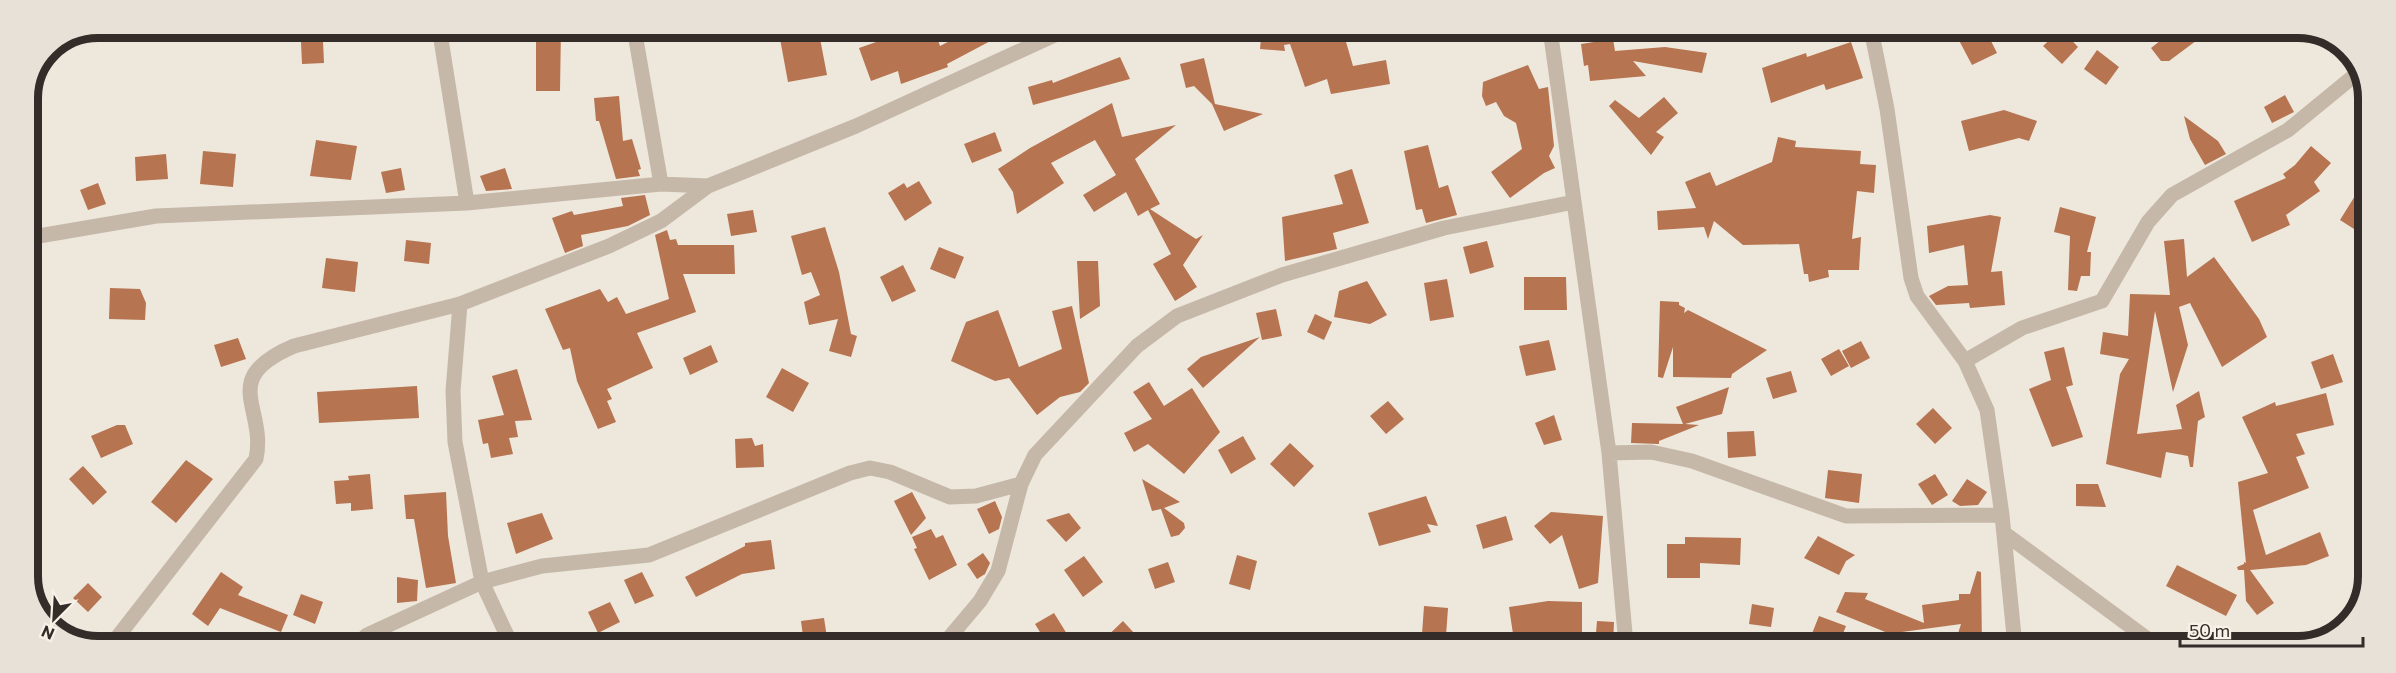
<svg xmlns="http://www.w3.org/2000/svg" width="2396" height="673" font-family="Commissioner,sans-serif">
	<rect width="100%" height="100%" fill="#eee7dc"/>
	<path fill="#b67451" d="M 536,27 L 561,27 L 560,91 L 536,91 Z
		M 778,28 L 818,28 L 827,75 L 788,82 Z
		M 975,28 L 1015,28 L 947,64 L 948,67 L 901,84 L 898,71 L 871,81 L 859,48 L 902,33 L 904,39 L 934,29 L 940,46 Z
		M 1262,28 L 1342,28 L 1353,66 L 1386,60 L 1390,84 L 1331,94 L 1327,79 L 1305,87 L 1290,44 L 1284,45 L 1285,51 L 1260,49 Z
		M 1953,29 L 1985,29 L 1997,53 L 1972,65 Z
		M 2061,29 L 2078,47 L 2062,64 L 2043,46 Z
		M 2175,29 L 2212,29 L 2169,61 L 2161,61 L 2151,48 Z
		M 1613,39 L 1615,51 L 1665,47 L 1707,53 L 1702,73 L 1633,61 L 1646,76 L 1590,81 L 1588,65 L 1584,66 L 1581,44 Z
		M 323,41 L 324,63 L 302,64 L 301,42 Z
		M 1851,42 L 1863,78 L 1826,90 L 1824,84 L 1771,103 L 1762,68 L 1806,53 L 1807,57 Z
		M 2097,50 L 2119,67 L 2106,85 L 2084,69 Z
		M 1120,57 L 1130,79 L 1033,105 L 1028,87 L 1052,80 L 1053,83 Z
		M 1204,58 L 1215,104 L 1263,114 L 1224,131 L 1212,104 L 1194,86 L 1186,88 L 1180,64 Z
		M 1528,65 L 1539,89 L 1548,87 L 1554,146 L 1549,156 L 1555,168 L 1544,173 L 1510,198 L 1491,172 L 1522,149 L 1516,123 L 1504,116 L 1496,102 L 1486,106 L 1482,96 L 1483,82 Z
		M 2285,95 L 2294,112 L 2272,123 L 2264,107 Z
		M 619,96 L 623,141 L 632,139 L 641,169 L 638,170 L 640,176 L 616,179 L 599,121 L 596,121 L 594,98 Z
		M 1664,97 L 1678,113 L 1656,132 L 1664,137 L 1651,155 L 1609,106 L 1615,100 L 1639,118 Z
		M 1112,103 L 1122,137 L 1176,125 L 1135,159 L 1160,204 L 1150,209 L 1196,239 L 1203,235 L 1183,265 L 1197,287 L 1175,301 L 1153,264 L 1171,254 L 1148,210 L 1138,216 L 1126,192 L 1094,212 L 1083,195 L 1116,175 L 1095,140 L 1051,163 L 1064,183 L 1017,214 L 1013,192 L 998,169 L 1030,148 Z
		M 2004,110 L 2037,121 L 2029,141 L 2019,138 L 1969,151 L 1961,121 Z
		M 2184,116 L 2218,141 L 2226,154 L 2205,165 L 2190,139 Z
		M 995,132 L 1002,151 L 972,163 L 964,144 Z
		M 1778,137 L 1796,141 L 1795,147 L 1861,151 L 1860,164 L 1876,165 L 1874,193 L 1857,191 L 1852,239 L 1861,237 L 1859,270 L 1828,270 L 1829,277 L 1809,282 L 1808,274 L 1804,274 L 1799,244 L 1743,245 L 1714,221 L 1708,239 L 1704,227 L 1658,230 L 1657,211 L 1696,208 L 1685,182 L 1710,172 L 1716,186 L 1772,162 Z
		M 316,140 L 357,146 L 351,180 L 310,176 Z
		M 1428,145 L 1439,188 L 1448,185 L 1457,215 L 1426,223 L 1422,209 L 1416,210 L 1404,151 Z
		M 2311,146 L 2331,163 L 2314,182 L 2320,191 L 2286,215 L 2290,225 L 2252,242 L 2234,201 L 2286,178 L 2283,174 L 2295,165 Z
		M 203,151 L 236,154 L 233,187 L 200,184 Z
		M 166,154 L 168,179 L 136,181 L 135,157 Z
		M 401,168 L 405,190 L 386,193 L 381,172 Z
		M 505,168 L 512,189 L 486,191 L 480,176 Z
		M 1352,169 L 1369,223 L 1333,233 L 1337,249 L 1285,261 L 1282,217 L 1343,204 L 1334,175 Z
		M 2368,175 L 2368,238 L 2340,220 Z
		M 919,181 L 932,203 L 905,221 L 888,193 L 904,183 L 907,188 Z
		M 98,183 L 106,204 L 88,210 L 80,190 Z
		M 645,195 L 650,215 L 628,226 L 581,235 L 583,246 L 565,253 L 552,218 L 572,211 L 574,215 L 623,206 L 621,198 Z
		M 2060,207 L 2096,217 L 2087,252 L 2091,252 L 2090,276 L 2081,276 L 2077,291 L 2068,290 L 2070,236 L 2054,232 Z
		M 753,210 L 757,232 L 731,236 L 727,214 Z
		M 1990,215 L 2001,217 L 1991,272 L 2002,271 L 2005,305 L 1970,308 L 1969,303 L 1936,305 L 1929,296 L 1948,286 L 1968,285 L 1964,245 L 1929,253 L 1927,226 Z
		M 825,227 L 839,272 L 851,334 L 857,336 L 851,357 L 829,351 L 838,319 L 809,325 L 804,302 L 820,295 L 811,272 L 802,275 L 791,236 Z
		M 667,230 L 670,240 L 676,239 L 678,245 L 734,245 L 735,274 L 683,274 L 696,312 L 637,333 L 653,368 L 607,389 L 612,399 L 607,401 L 616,422 L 598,429 L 577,381 L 570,348 L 563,350 L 545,309 L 600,289 L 608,302 L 617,297 L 626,314 L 669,299 L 655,235 Z
		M 2184,239 L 2187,277 L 2214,257 L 2259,319 L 2267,337 L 2222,367 L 2190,303 L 2179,307 L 2188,345 L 2173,392 L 2155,311 L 2137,434 L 2182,429 L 2176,405 L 2199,391 L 2205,417 L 2198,421 L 2193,467 L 2190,467 L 2188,456 L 2166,452 L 2161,478 L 2106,464 L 2120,374 L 2129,359 L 2100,354 L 2103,332 L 2128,336 L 2130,294 L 2170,295 L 2164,241 Z
		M 406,240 L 431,243 L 429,264 L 404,261 Z
		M 1487,241 L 1494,267 L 1470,274 L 1463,247 Z
		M 939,247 L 964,257 L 955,279 L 930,269 Z
		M 326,258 L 358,262 L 355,292 L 322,288 Z
		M 1077,261 L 1098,261 L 1100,306 L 1080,319 Z
		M 903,265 L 916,291 L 892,302 L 880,277 Z
		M 1524,277 L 1566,277 L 1567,310 L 1524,310 Z
		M 1447,279 L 1454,317 L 1430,321 L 1424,283 Z
		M 1367,281 L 1387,315 L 1370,324 L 1334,317 L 1339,291 Z
		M 110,288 L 140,289 L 146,303 L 145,320 L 109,319 Z
		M 1660,301 L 1679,302 L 1679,305 L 1685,308 L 1684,313 L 1688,310 L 1767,350 L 1732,374 L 1731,378 L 1673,377 L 1673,347 L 1663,378 L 1658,377 Z
		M 1072,306 L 1089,383 L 1080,392 L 1060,397 L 1037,415 L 1009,378 L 995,381 L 951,361 L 966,322 L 998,310 L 1019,367 L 1062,349 L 1052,311 Z
		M 1276,309 L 1282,336 L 1262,340 L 1256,313 Z
		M 1315,314 L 1332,322 L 1324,340 L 1307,332 Z
		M 1260,337 L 1203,388 L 1187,369 L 1201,357 Z
		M 238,338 L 246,359 L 221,367 L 214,345 Z
		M 1549,340 L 1556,370 L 1526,376 L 1519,346 Z
		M 1861,341 L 1870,358 L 1851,368 L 1842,351 Z
		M 711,345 L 718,362 L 690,375 L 683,358 Z
		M 2064,347 L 2073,385 L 2066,387 L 2083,437 L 2052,447 L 2029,389 L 2051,380 L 2044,352 Z
		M 1839,349 L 1849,366 L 1831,376 L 1821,359 Z
		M 2333,354 L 2343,382 L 2321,389 L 2311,362 Z
		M 782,368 L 809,383 L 793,412 L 766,397 Z
		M 517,369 L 532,420 L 515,421 L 518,437 L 509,438 L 513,454 L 491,458 L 488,443 L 483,444 L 478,420 L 504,415 L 492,376 Z
		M 1791,371 L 1797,392 L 1773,399 L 1766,378 Z
		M 1149,382 L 1164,406 L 1192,388 L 1220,432 L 1184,474 L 1148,444 L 1134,452 L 1124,433 L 1152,419 L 1133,392 Z
		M 417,386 L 419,418 L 319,423 L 317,392 Z
		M 1729,387 L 1722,414 L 1685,424 L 1699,425 L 1659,441 L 1659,444 L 1631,443 L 1632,423 L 1683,424 L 1676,407 Z
		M 2326,393 L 2334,425 L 2296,434 L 2305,454 L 2296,457 L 2309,488 L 2253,510 L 2266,555 L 2320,532 L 2329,556 L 2306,565 L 2250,570 L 2274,603 L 2257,615 L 2246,601 L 2244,570 L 2238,570 L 2237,567 L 2244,564 L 2244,562 L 2246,563 L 2238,482 L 2268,473 L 2242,417 L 2275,402 L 2276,406 Z
		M 1388,401 L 1404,419 L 1386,434 L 1370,416 Z
		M 1933,408 L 1952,428 L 1935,444 L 1916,424 Z
		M 1554,415 L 1562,440 L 1544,445 L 1535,423 Z
		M 117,425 L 125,425 L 133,444 L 101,458 L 91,436 Z
		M 1754,431 L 1756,456 L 1728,458 L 1727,432 Z
		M 1243,436 L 1256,459 L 1231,474 L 1218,450 Z
		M 752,438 L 755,446 L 763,444 L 764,467 L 736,468 L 735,439 Z
		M 1290,443 L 1314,466 L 1294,487 L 1270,464 Z
		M 186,460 L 213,479 L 176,523 L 151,502 Z
		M 83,466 L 107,492 L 93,505 L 69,479 Z
		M 1828,470 L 1862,474 L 1859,503 L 1825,498 Z
		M 370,474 L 373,509 L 351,511 L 351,503 L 336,504 L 334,481 L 349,480 L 348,476 Z
		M 1935,474 L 1948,495 L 1932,505 L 1918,484 Z
		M 1142,479 L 1180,502 L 1164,508 L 1184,523 L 1185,528 L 1179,535 L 1171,537 L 1161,509 L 1152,511 Z
		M 1967,479 L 1987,492 L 1978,505 L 1960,506 L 1952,501 Z
		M 2076,484 L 2098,484 L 2106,507 L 2076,506 Z
		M 446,492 L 448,536 L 456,583 L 426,588 L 414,519 L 406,519 L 404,495 Z
		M 912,492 L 926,518 L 911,535 L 894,501 Z
		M 1426,496 L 1438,526 L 1427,524 L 1431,532 L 1379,546 L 1368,513 Z
		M 995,501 L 1002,517 L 999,529 L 989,534 L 977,509 Z
		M 1551,512 L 1603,516 L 1598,583 L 1579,589 L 1562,535 L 1550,544 L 1534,526 Z
		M 542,513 L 553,539 L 516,554 L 507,523 Z
		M 1069,513 L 1081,528 L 1066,542 L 1046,520 Z
		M 1506,516 L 1513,540 L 1483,549 L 1476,525 Z
		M 931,529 L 936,538 L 943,535 L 957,565 L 929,580 L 914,549 L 917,548 L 912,537 Z
		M 1818,536 L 1855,555 L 1846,561 L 1839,575 L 1804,558 Z
		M 1685,537 L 1741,538 L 1740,565 L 1700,563 L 1700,578 L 1667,578 L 1667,544 L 1685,544 Z
		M 771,540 L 775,569 L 742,574 L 696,597 L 685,577 L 745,546 L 745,543 Z
		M 983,553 L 990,563 L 985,574 L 977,579 L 967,564 Z
		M 1237,555 L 1257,561 L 1250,590 L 1229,584 Z
		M 1084,556 L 1103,582 L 1083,597 L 1064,570 Z
		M 1168,562 L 1175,582 L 1155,589 L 1148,569 Z
		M 2177,565 L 2237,595 L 2226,616 L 2166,586 Z
		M 1977,571 L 1981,572 L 1982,646 L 1954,646 L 1961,624 L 1902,632 L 1900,638 L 1836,612 L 1845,592 L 1868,593 L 1865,599 L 1924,623 L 1922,605 L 1959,600 L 1959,594 L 1970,594 Z
		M 221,572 L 243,587 L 238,595 L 288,615 L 281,632 L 220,608 L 208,626 L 192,614 Z
		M 642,572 L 654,596 L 635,604 L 624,580 Z
		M 397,577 L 418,580 L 417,601 L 397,603 Z
		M 88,583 L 102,597 L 88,612 L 73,598 Z
		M 301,594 L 323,602 L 315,624 L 293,615 Z
		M 1548,601 L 1582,602 L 1582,635 L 1536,634 L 1533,645 L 1511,645 L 1513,634 L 1509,607 Z
		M 610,602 L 620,622 L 598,633 L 588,612 Z
		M 1752,604 L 1774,608 L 1771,627 L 1749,624 Z
		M 1424,606 L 1448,608 L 1446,636 L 1422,634 Z
		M 1054,613 L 1067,634 L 1048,645 L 1035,624 Z
		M 1819,616 L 1846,626 L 1838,646 L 1821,645 L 1809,641 Z
		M 824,618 L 828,644 L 804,644 L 801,621 Z
		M 1123,621 L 1145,645 L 1098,645 Z
		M 1597,621 L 1614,622 L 1613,645 L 1595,645 Z"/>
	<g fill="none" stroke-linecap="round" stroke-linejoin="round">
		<path stroke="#c5b8a9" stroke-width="15" d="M 439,27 L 467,203
			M 634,28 L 661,184
			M 1550,29 L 1609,453 L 1626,645
			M 1871,29 L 1887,109 L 1911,278 L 1917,296 L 1965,361 L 1987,410 L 2002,515 L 2015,646
			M 27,238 L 156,216 L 467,203 L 661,184 L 708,186
			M 460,304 L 453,391 L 455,442 L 482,582 L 511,644
			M 1965,361 L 2022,328 L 2102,301 L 2148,222 L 2172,195 L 2288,130 L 2360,71
			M 1609,453 L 1651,452 L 1692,461 L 1846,516 L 2002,515
			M 2004,533 L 2157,646
			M 112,644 L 256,459 C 267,407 217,379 294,346 L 460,304 L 609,246 L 661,221 L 708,186 L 856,126 L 1070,28
			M 357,644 L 367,635 L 482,582 L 542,566 L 649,555 L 850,473 L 870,468 L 890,472 L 950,497 L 976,496 L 1021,484
			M 943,645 L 980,601 L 998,571 L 1021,484 L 1035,455 L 1137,346 L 1177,316 L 1282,275 L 1444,228 L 1574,202"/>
	</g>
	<path d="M0 0H2396V673H0ZM98 38H2298A60 60 0 0 1 2358 98V576A60 60 0 0 1 2298 636H98A60 60 0 0 1 38 576V98A60 60 0 0 1 98 38Z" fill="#e7e1d8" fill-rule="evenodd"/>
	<path fill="none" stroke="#332c28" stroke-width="8" d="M98 38H2298A60 60 0 0 1 2358 98V576A60 60 0 0 1 2298 636H98A60 60 0 0 1 38 576V98A60 60 0 0 1 98 38Z"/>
	<g transform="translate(54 619) rotate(204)" stroke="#f7f1e7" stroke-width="4.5" paint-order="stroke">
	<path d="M0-4.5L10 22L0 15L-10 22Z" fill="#332c28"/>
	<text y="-9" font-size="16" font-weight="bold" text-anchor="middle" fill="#332c28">N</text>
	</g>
	<path d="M2180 637v9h183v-9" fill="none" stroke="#332c28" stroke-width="3"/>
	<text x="2189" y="637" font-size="18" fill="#332c28" stroke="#f7f1e7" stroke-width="4.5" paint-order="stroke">50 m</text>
</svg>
